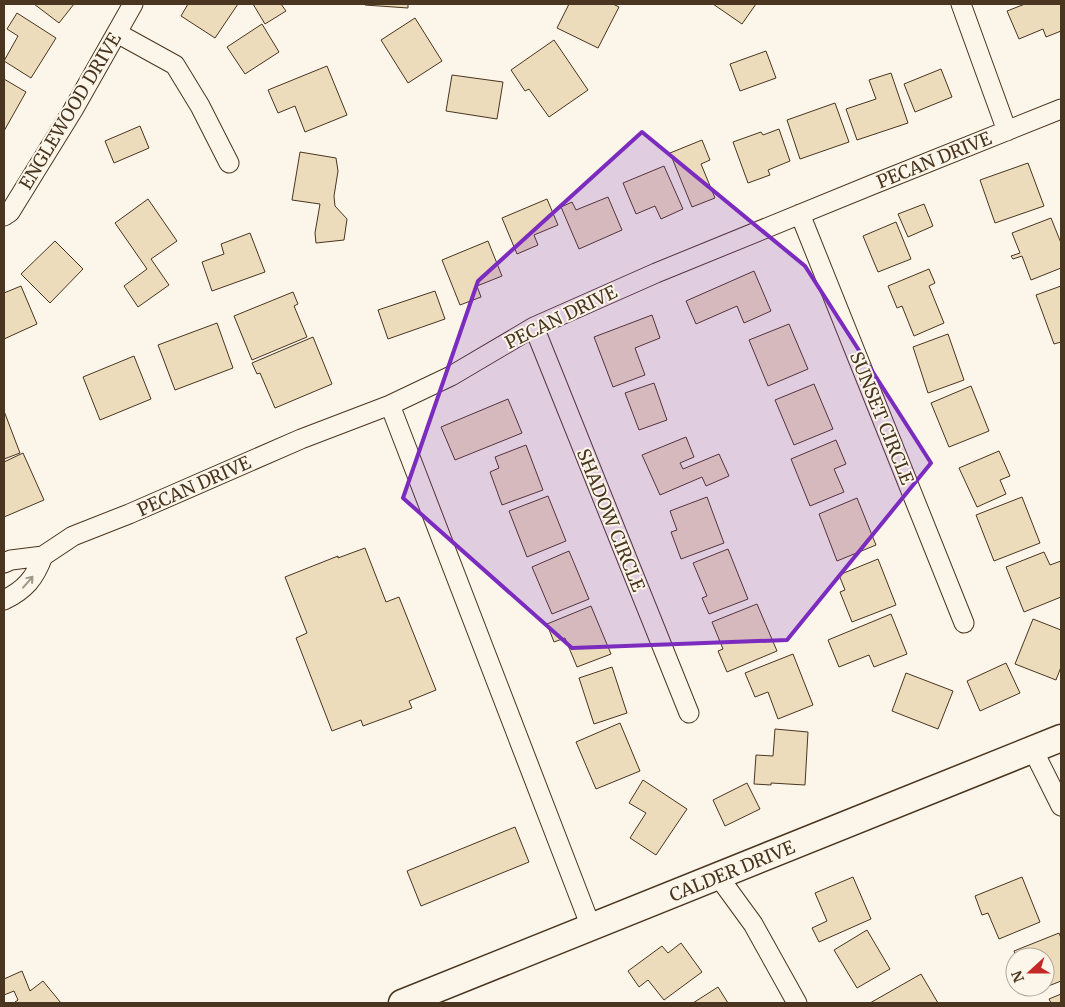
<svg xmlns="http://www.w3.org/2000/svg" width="1065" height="1007" font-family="Merriweather,serif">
	<rect width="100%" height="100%" fill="#fbf6e9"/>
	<path fill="#ecdcbc" stroke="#4a3520" d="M 34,4 L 74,4 L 59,23 Z
		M 188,4 L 238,4 L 215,38 L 181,16 Z
		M 253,4 L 281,4 L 286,11 L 265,24 Z
		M 366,4 L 408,4 L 408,8 L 365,5 Z
		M 569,4 L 613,4 L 619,7 L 598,48 L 557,28 Z
		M 713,4 L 756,4 L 742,24 Z
		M 1025,4 L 1061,4 L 1061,31 L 1046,37 L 1043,29 L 1019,39 L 1007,11 Z
		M 17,13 L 56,38 L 31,78 L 4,61 L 18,36 L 7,29 Z
		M 415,18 L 442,61 L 408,83 L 381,40 Z
		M 262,24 L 279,52 L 245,74 L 227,47 Z
		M 554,40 L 588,90 L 549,117 L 529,89 L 525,91 L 511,70 Z
		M 766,51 L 776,78 L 740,91 L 730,64 Z
		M 327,66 L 347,115 L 305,132 L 295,106 L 278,113 L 268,90 Z
		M 941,69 L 952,97 L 915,112 L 904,84 Z
		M 891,73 L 908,123 L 857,140 L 846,109 L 876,99 L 869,80 Z
		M 452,75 L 503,82 L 497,119 L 446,111 Z
		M 4,79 L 26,92 L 4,131 Z
		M 835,103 L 849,142 L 800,159 L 787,120 Z
		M 140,126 L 149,148 L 114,163 L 105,141 Z
		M 779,129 L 790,161 L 768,170 L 770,175 L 748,183 L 733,142 L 761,132 L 763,135 Z
		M 702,140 L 710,160 L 701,164 L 715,198 L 692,207 L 670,153 Z
		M 300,152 L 336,158 L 338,171 L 334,196 L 335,206 L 347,219 L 344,240 L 316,243 L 315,233 L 320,204 L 292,200 Z
		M 1028,163 L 1044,206 L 995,223 L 980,180 Z
		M 664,166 L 683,209 L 661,219 L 655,206 L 636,214 L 623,183 Z
		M 608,197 L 622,230 L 579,249 L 561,207 L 572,202 L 576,210 Z
		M 148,199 L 177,241 L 151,259 L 169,285 L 138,307 L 124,286 L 147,269 L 115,223 Z
		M 547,199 L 558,225 L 534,235 L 538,245 L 517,254 L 502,218 Z
		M 924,204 L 933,226 L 908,237 L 898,214 Z
		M 1051,218 L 1061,243 L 1061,268 L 1031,280 L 1022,256 L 1013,259 L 1011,256 L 1020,253 L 1012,233 Z
		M 896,222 L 911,259 L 878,272 L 863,236 Z
		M 250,233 L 265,272 L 212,291 L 202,262 L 224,254 L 221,244 Z
		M 55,241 L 83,269 L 50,303 L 21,274 Z
		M 488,241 L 502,276 L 477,286 L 481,297 L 460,305 L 442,260 Z
		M 929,269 L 935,283 L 929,286 L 944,323 L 914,336 L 902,306 L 897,308 L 888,286 Z
		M 754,271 L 771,311 L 744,323 L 737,306 L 696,324 L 686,301 Z
		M 21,286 L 37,324 L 4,339 L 4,293 Z
		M 1061,286 L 1061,342 L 1054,344 L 1036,295 Z
		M 435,291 L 445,319 L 388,339 L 378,310 Z
		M 293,292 L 298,304 L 294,306 L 307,337 L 252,360 L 234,316 Z
		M 652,315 L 660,338 L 635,348 L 645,375 L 613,387 L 594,337 Z
		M 217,323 L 233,368 L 175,390 L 158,345 Z
		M 789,324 L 808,369 L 768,386 L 749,340 Z
		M 948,334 L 964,380 L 928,393 L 913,347 Z
		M 313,337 L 332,384 L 275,408 L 260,373 L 257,374 L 252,363 Z
		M 134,356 L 151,399 L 100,420 L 83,377 Z
		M 654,383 L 667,420 L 639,430 L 625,393 Z
		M 814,384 L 833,429 L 794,445 L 775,400 Z
		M 971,386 L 989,431 L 949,447 L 931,403 Z
		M 508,399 L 522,433 L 455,460 L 441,427 Z
		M 4,411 L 20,453 L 4,459 Z
		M 686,437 L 694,457 L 680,463 L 683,469 L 719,454 L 729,476 L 706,486 L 702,477 L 660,495 L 642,455 Z
		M 836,440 L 846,464 L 834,469 L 844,492 L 810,506 L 791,459 Z
		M 526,445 L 543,490 L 502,505 L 490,472 L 499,468 L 495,457 Z
		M 999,451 L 1010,476 L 1000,480 L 1006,494 L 977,507 L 959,468 Z
		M 23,453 L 44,500 L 4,517 L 4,462 Z
		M 548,496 L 566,541 L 527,557 L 509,511 Z
		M 707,497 L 724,543 L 681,559 L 671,532 L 677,530 L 670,511 Z
		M 1022,497 L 1040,543 L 994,561 L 976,515 Z
		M 857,498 L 876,545 L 837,561 L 819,514 Z
		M 365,548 L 386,602 L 399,597 L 436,690 L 409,701 L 412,708 L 363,726 L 361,720 L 332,731 L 296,638 L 307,633 L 285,577 L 338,556 L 338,558 Z
		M 728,549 L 748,599 L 709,614 L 702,598 L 707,596 L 693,563 Z
		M 569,551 L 589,599 L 552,614 L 532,567 Z
		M 1044,552 L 1050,565 L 1061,561 L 1061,597 L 1024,612 L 1006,567 Z
		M 878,559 L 896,605 L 852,622 L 840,592 L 845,590 L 839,575 Z
		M 757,604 L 777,651 L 727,672 L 718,651 L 723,649 L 712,622 Z
		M 591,606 L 611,654 L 577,667 L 565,638 L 554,642 L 547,624 Z
		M 891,614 L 907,654 L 874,667 L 869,655 L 839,667 L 828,640 Z
		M 1033,619 L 1061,630 L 1061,667 L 1056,680 L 1015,664 Z
		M 793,654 L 813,705 L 778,719 L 768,692 L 755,697 L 745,673 Z
		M 1006,663 L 1020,693 L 980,711 L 967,681 Z
		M 612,667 L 627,713 L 594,724 L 579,678 Z
		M 906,673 L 953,691 L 938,729 L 892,711 Z
		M 620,723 L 640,771 L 596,789 L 576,742 Z
		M 775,729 L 808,732 L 805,785 L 771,783 L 771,785 L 754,784 L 756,755 L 773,756 Z
		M 643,780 L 687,809 L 656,855 L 630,838 L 646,813 L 629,803 Z
		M 747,783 L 760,809 L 725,826 L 713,800 Z
		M 515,827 L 529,862 L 421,906 L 407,871 Z
		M 853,877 L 871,919 L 819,942 L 812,928 L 827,921 L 815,893 Z
		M 1022,877 L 1040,922 L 999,939 L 988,913 L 982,915 L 975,896 Z
		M 867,930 L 890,969 L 857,988 L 834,950 Z
		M 1059,933 L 1061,938 L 1061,981 L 1031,993 L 1029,987 L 1045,987 L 1045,957 L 1016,957 L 1014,951 Z
		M 681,943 L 702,972 L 664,1000 L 648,980 L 639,987 L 628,971 L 662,946 L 668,953 Z
		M 22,971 L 30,991 L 43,981 L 61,1003 L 16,1003 L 15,1002 L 18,1000 L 14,991 L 4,995 L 4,979 Z
		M 921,974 L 938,1003 L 870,1003 Z
		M 718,987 L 728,1003 L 693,1003 Z
		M 1061,994 L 1061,1003 L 1051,1003 L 1049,999 Z"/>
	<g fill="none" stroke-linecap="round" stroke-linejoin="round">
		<g stroke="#4a3520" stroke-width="21">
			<path id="street" d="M 961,4 L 1007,131
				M 117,33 L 175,65 L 200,106 L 229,163
				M 800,214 L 964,623
				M 4,216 L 10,212 L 73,110 L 133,4
				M 534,327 L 689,713
				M 390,405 L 591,927
				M 4,563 L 11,560 L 43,556 L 73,536 L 129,514 L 301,439 L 390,405 L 451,376 L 534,327 L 656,273 L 874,184 L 1061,109
				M 4,600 C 25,590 35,578 43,556
				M 1033,750 L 1061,806
				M 718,876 L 753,924 L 797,1003"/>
		</g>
		<g stroke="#4a3520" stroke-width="29">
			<path id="secondary" d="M 402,1003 L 1061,738"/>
		</g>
		<use href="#street" stroke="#fbf6e9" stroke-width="19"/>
		<use href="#secondary" stroke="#fbf6e9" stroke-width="26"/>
	</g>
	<defs><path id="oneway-shaft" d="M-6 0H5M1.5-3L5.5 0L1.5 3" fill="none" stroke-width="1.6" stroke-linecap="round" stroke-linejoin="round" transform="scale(1.25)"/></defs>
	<use stroke="#a29684" href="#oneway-shaft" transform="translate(28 582) rotate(-49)"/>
	<path fill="#7b2cbf" fill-opacity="0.2" stroke="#7b2cbf" stroke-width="4" stroke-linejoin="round" d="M 642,132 L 805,266 L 931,463 L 787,640 L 572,648 L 403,498 L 478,281 Z"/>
	<g text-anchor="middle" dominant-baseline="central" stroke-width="4" stroke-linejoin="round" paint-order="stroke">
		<g font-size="18" fill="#4a3520" stroke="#fbf6e9">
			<text transform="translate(70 111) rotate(-59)">ENGLEWOOD DRIVE</text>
			<text transform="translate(934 160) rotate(-22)">PECAN DRIVE</text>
			<text transform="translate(561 317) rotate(-26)">PECAN DRIVE</text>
			<text transform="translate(882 418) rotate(68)">SUNSET CIRCLE</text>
			<text transform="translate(194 486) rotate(-24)">PECAN DRIVE</text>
			<text transform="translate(611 520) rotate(68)">SHADOW CIRCLE</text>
			<text transform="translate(732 871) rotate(-22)">CALDER DRIVE</text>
		</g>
	</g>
	<rect width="1065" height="1007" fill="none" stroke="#4a3520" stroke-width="10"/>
	<g transform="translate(1030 972) rotate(249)"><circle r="24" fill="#fbf6e9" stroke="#b4a999"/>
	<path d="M0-4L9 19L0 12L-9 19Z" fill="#c62828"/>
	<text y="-8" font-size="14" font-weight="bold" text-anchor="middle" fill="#4a3520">N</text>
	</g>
</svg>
